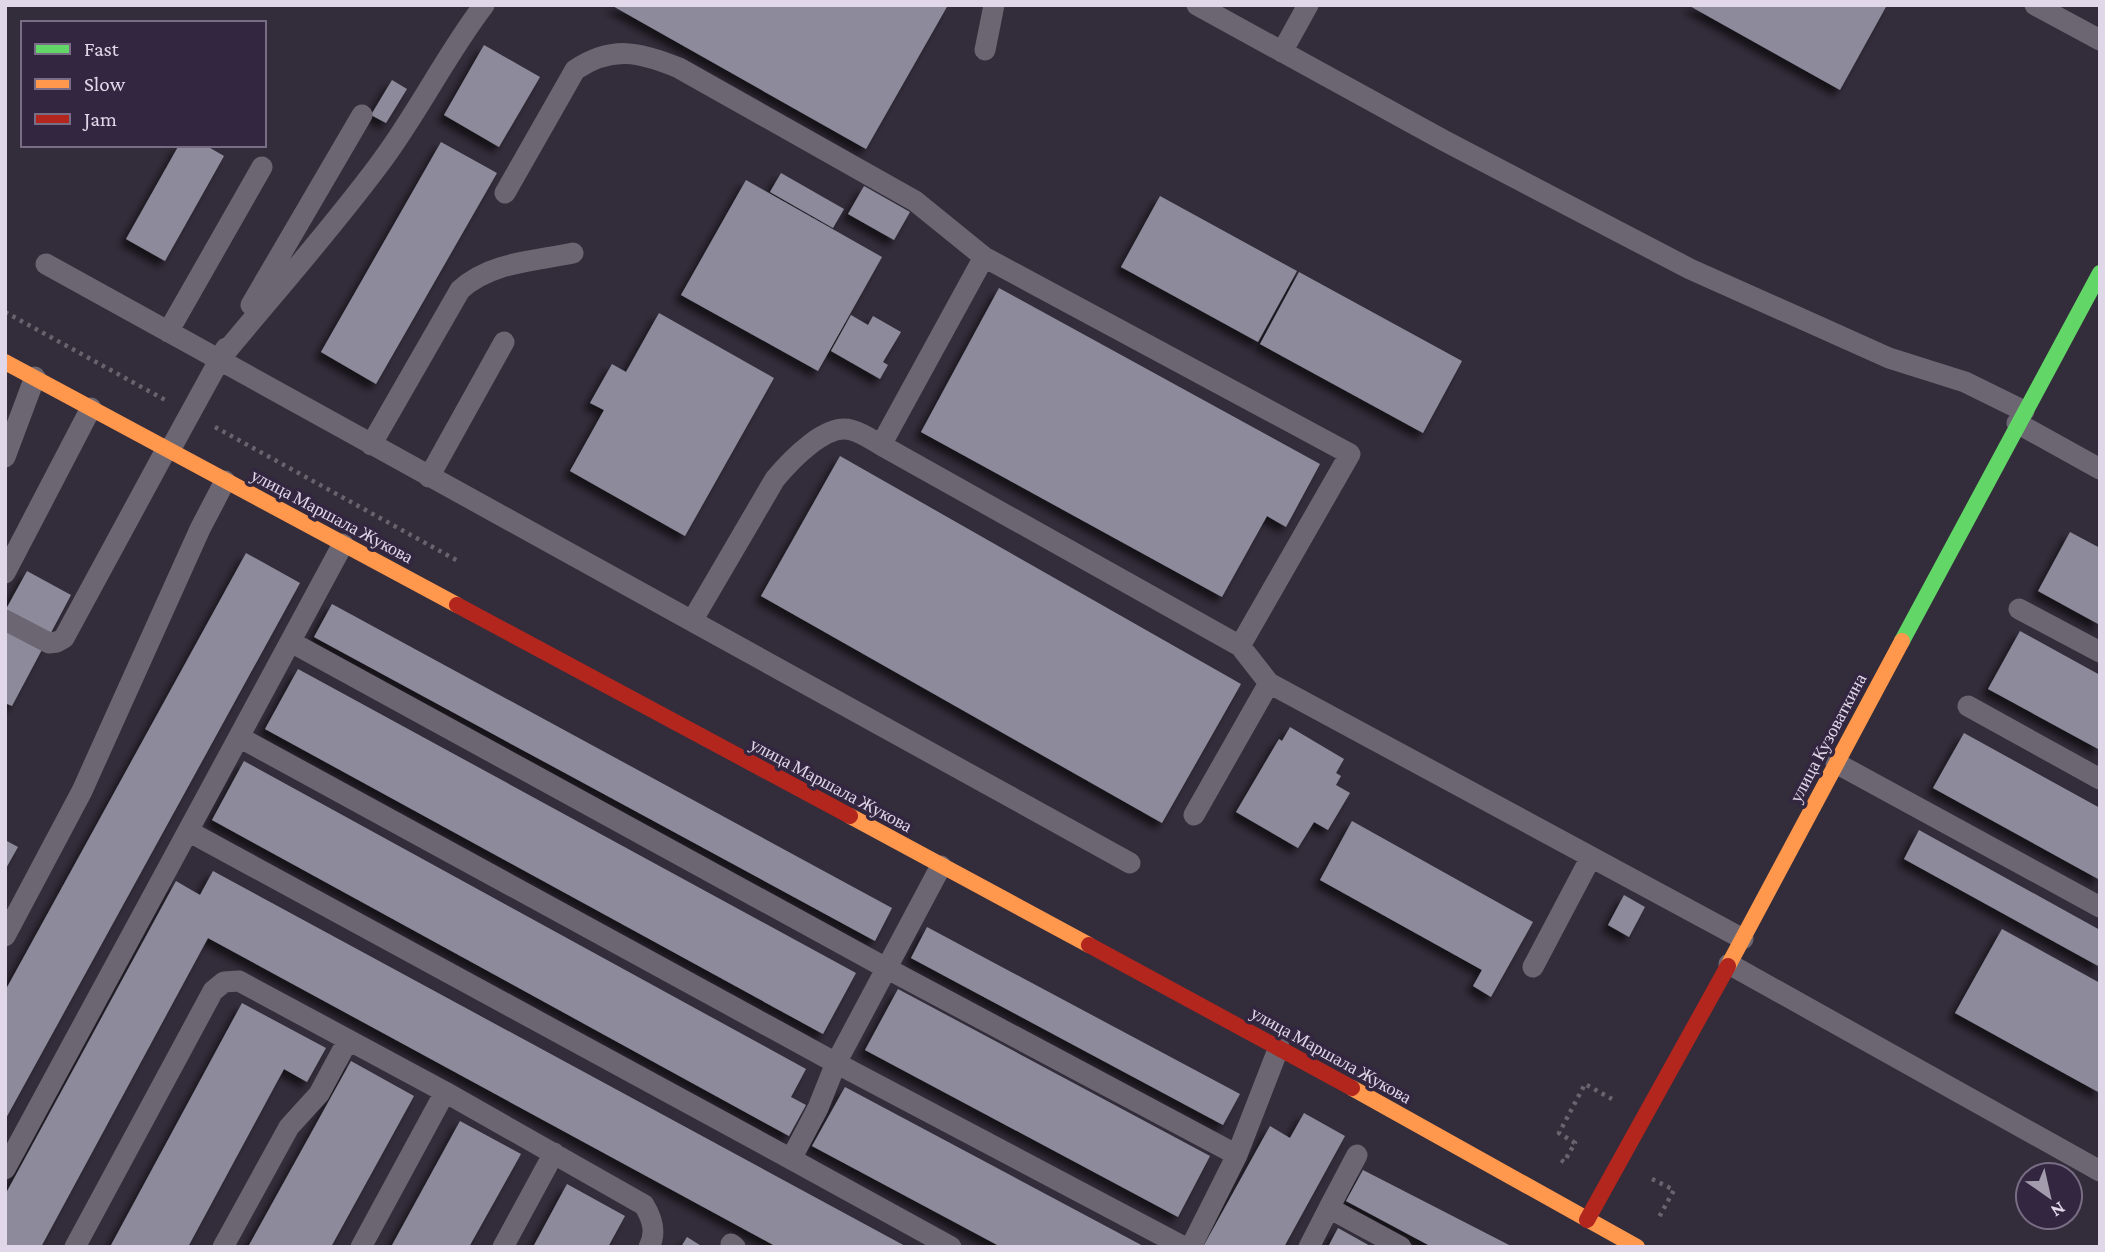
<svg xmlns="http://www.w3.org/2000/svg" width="2105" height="1252" font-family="'Crimson Pro',serif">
	<defs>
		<filter id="shadow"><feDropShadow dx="-6" dy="6" stdDeviation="3.5" flood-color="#0009"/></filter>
	</defs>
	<rect width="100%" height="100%" fill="#332c3a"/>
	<path fill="#8d8b9b" filter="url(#shadow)" d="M 611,5 L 948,5 L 866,149 Z
		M 1688,5 L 1887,5 L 1840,90 Z
		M 484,45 L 540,77 L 499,147 L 444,115 Z
		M 392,80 L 407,89 L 386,123 L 371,115 Z
		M 441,142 L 497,173 L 376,384 L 321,352 Z
		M 179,145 L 205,145 L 224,156 L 165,261 L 126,239 Z
		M 781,173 L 844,209 L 833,228 L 770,192 Z
		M 746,180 L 882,257 L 818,371 L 681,295 Z
		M 864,186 L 910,212 L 894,240 L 848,214 Z
		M 1160,196 L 1297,271 L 1258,342 L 1121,267 Z
		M 1299,272 L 1462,361 L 1423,433 L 1260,344 Z
		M 999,288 L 1320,464 L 1286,527 L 1267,516 L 1222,597 L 921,432 Z
		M 659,313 L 774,378 L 685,536 L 570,471 L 604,410 L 590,403 L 612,364 L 626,372 Z
		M 851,315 L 868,325 L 873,316 L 901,332 L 883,362 L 888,365 L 880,379 L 831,351 Z
		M 840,456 L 1241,684 L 1162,823 L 761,596 Z
		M 2070,532 L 2100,548 L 2100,625 L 2038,591 Z
		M 246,553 L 300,583 L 5,1120 L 5,991 Z
		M 27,571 L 71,595 L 12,706 L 5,703 L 5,611 Z
		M 332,604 L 892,908 L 875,941 L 314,637 Z
		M 2020,631 L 2100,675 L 2100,750 L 1988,689 Z
		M 298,669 L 856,973 L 823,1034 L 265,729 Z
		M 1290,727 L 1344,759 L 1336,773 L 1341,776 L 1336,785 L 1350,793 L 1328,830 L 1314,822 L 1298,848 L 1236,812 L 1279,739 L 1282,741 Z
		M 1964,733 L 2100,808 L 2100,880 L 1933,788 Z
		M 244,761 L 806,1069 L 791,1097 L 806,1105 L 789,1136 L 212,820 Z
		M 1352,821 L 1533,922 L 1491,997 L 1473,986 L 1482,970 L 1320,880 Z
		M 1919,830 L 2100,930 L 2100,967 L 1904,859 Z
		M 5,840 L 18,847 L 5,870 Z
		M 213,871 L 907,1247 L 777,1247 L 208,938 L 41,1247 L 5,1247 L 5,1195 L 176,881 L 200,895 Z
		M 1624,895 L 1645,907 L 1629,937 L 1608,925 Z
		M 927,927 L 1240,1094 L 1223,1125 L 911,958 Z
		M 2002,929 L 2100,983 L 2100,1093 L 1955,1013 Z
		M 898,989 L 1210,1156 L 1178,1217 L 865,1050 Z
		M 242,1003 L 326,1048 L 307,1082 L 284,1069 L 188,1247 L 110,1247 Z
		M 351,1061 L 414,1096 L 331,1247 L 248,1247 Z
		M 845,1087 L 1145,1247 L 1001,1247 L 812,1146 Z
		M 1304,1113 L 1345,1136 L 1284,1247 L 1203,1247 L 1270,1126 L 1290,1138 Z
		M 460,1121 L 521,1154 L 469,1247 L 391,1247 Z
		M 1363,1170 L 1513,1247 L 1432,1247 L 1346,1201 Z
		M 567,1184 L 625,1216 L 608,1247 L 533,1247 Z
		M 1338,1228 L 1372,1247 L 1328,1247 Z
		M 687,1237 L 703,1247 L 681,1247 Z"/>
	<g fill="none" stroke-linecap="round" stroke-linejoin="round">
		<path stroke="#69636e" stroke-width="4.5" stroke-dasharray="3.5 5" stroke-linecap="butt" d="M 5,312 L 167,401
			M 215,427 L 458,561
			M 1561,1160 L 1564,1162 L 1575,1143 L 1559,1133 L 1585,1084 L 1612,1099
			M 1652,1179 L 1674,1190 L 1658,1219"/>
		<path stroke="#6b6671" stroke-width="21" d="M 1197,5 L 1443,140 L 1690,269 L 1889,358 L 1965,382 L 2024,411
			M 2035,5 L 2100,40
			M 985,50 L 994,5
			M 1282,52 L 1308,5
			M 505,193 L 575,70 C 612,45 640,52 679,68 L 915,201 L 984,257 L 1350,454 L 1240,646
			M 984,257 L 881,445 L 1240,646 L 1269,683 L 1743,939
			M 46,264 L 692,621 L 775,479 C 791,460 826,423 851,430 C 861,432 872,440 881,445
			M 251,305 L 362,115
			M 168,332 L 262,167
			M 219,360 C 272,296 328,233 378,166 C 417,115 445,56 484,5
			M 2017,423 L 2100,469
			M 371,445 L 460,290 C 490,262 535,261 573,253
			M 170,450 L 226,348
			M 5,457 L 35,377
			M 429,477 L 504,342
			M 5,573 L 91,408
			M 2019,609 L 2100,652
			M 5,620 L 49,643 L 57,642 L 64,638 L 167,448
			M 692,621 L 1130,863
			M 291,642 L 886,968 L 1237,1155 L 1191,1247
			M 1968,706 L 2100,779
			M 239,737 L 836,1063 L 1184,1247
			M 1836,763 L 2100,907
			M 1194,815 L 1269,683
			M 188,831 L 343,544
			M 5,936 L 82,791 L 200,529 L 225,481
			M 1729,964 L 2100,1171
			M 1533,967 L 1591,857
			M 1237,1155 L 1279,1047
			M 791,1159 L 951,1247
			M 5,1169 L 188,831 L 791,1159 L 818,1108 L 836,1063 L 941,866
			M 1329,1208 L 1357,1155
			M 731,1244 L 735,1247
			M 75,1247 L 213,991 L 224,982 L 239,981 L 445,1092 L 644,1205 C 652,1218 657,1232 649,1247
			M 223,1247 L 289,1127 L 319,1094 L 348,1040
			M 361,1247 L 445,1092
			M 503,1247 L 554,1153
			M 1309,1247 L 1329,1208 L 1401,1247"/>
		<path stroke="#63d668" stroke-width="16" d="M 1902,641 L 2100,273"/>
		<path stroke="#ff974d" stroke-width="16" d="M 5,362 L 457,605
			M 850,816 L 1089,945
			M 1728,966 L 1902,641
			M 1352,1088 L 1637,1247"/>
		<path stroke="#b3261e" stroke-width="16" d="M 457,605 L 850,816
			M 1089,945 L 1352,1088
			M 1587,1220 L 1728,966"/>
	</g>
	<g text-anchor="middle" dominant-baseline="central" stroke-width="7" stroke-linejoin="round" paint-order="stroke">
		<g font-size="18" fill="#e0d8e9" stroke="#332640">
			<text transform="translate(332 516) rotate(28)">улица Маршала Жукова</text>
			<text transform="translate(1828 738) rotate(-62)">улица Кузоваткина</text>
			<text transform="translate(831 785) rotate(28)">улица Маршала Жукова</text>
			<text transform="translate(1331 1055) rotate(29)">улица Маршала Жукова</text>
		</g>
	</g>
	<rect width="2105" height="1252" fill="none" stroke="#e0d8e9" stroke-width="14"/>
	<rect x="21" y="21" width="245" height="126" fill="#332640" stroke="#786d84" stroke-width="2"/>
	<rect x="35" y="44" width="35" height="10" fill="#63d668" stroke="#786d84" stroke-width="2"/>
	<text x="84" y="56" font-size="21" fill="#e0d8e9">Fast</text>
	<rect x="35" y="79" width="35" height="10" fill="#ff974d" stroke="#786d84" stroke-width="2"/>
	<text x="84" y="91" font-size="21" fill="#e0d8e9">Slow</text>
	<rect x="35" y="114" width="35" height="10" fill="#b3261e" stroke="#786d84" stroke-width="2"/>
	<text x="84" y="126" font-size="21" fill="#e0d8e9">Jam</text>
	<g transform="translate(2049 1196) rotate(146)"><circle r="33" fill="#332640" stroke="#786d84" stroke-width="2"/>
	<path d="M0-5L12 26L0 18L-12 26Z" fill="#a39cac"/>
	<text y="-10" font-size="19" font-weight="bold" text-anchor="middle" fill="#e0d8e9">N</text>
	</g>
</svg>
